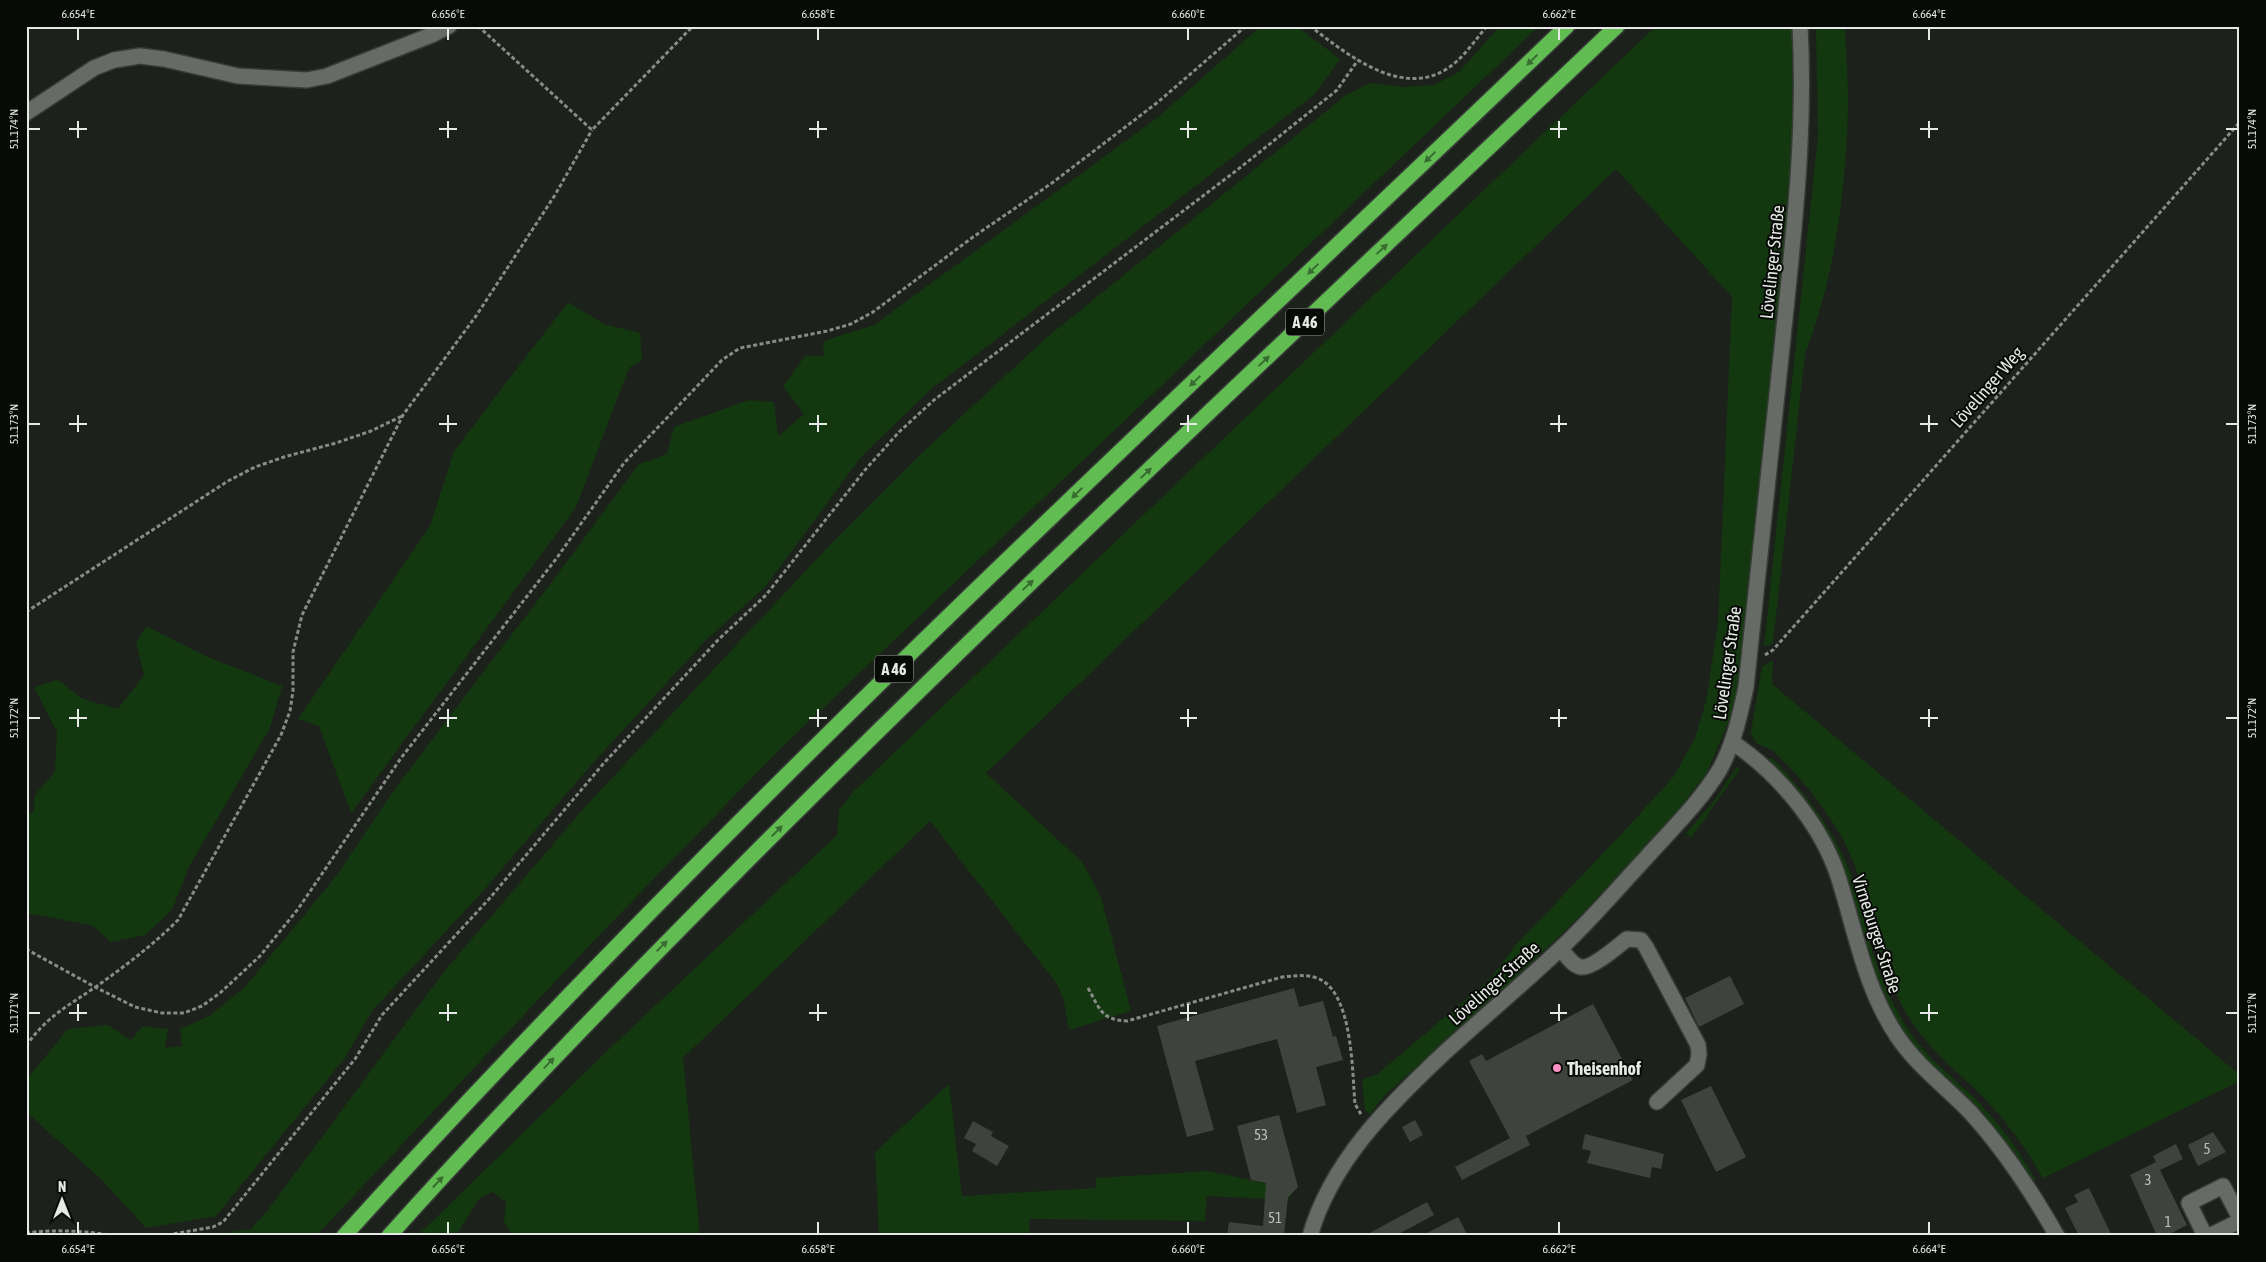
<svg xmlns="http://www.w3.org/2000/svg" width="2266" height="1262" font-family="'Asap Condensed',sans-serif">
	<rect width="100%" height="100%" fill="#1d211c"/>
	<path fill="#13370e" d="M 1261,26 L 1296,26 L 1340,59 L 1315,94 L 929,391 L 861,457 L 765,587 L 706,640 L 592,764 L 484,890 L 372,1011 L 345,1058 L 216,1216 L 146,1228 L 100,1178 L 26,1112 L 26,1080 L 68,1029 L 108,1025 L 131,1040 L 143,1026 L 168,1029 L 165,1048 L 182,1046 L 180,1029 L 209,1016 L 245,987 L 337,875 L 396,787 L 554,579 L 639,464 L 667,454 L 674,427 L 749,400 L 774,402 L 778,436 L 804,414 L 783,386 L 805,356 L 824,356 L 823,341 L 874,325 L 1157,118 Z
		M 1500,26 L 1539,26 L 778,751 L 585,950 L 316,1236 L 207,1236 L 251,1229 L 268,1210 L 446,969 L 584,808 L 826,549 L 924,451 L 1046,338 L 1345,96 L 1370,83 L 1403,87 L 1434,85 L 1460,71 Z
		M 1656,26 L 1792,26 L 1794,134 L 1787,233 L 1738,679 L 1732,714 L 1706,774 L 1675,814 L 1582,914 L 1508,985 L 1384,1096 L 1370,1114 L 1365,1110 L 1362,1079 L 1376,1075 L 1490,979 L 1514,947 L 1627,828 L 1674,776 L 1695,738 L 1706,701 L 1718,624 L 1732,297 L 1616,169 L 986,773 L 1082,862 L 1101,897 L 1131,1011 L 1069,1030 L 1064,1001 L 1057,984 L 930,821 L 683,1058 L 700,1236 L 513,1236 L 504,1223 L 506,1202 L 492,1192 L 478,1200 L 456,1236 L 417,1236 L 606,1052 L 837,835 L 839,810 L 853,792 Z
		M 1816,26 L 1845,26 C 1846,52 1848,77 1848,103 C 1847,185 1835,277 1805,354 L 1773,643 L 1764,647 L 1818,135 Z
		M 568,302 L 604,324 L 640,333 L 642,360 L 629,368 L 576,507 L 351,813 L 319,726 L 298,719 L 430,526 L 454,451 Z
		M 146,626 L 208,657 L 282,686 L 270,728 L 189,867 L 172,910 L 145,935 L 111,942 L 91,925 L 26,913 L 26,814 L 33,813 L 35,795 L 55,771 L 57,732 L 34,687 L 58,680 L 83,699 L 118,709 L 144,675 L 136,643 Z
		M 1773,660 L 1772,684 L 2240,1075 L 2240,1081 L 2043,1178 C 2026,1149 2006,1120 1982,1096 C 1958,1072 1931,1051 1912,1022 C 1898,1001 1886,974 1879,950 C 1867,909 1860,866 1837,829 C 1821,804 1804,781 1783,761 C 1779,758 1776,752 1772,750 C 1760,744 1756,747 1751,732 L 1762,667 Z
		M 1771,757 C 1802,789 1829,823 1847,865 C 1860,894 1864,926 1874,956 C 1881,980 1892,1003 1905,1025 C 1923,1055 1953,1077 1978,1102 C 2001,1125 2020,1152 2036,1181 L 2033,1183 L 1999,1133 L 1975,1106 L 1924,1057 L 1903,1031 L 1885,998 L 1870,961 L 1844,869 L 1829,839 L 1767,761 Z
		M 1741,767 L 1691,838 L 1686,833 L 1715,800 L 1736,768 Z
		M 949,1084 L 962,1196 L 1096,1188 L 1096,1178 L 1208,1171 L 1295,1190 L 1287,1200 L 1207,1196 L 1205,1221 L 1029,1219 L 1030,1236 L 879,1236 L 875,1152 Z"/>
	<path fill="#3e433d" d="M 1730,976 L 1744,1004 L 1699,1027 L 1685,998 Z
		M 1294,988 L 1299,1007 L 1323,1001 L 1333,1037 L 1336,1036 L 1343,1060 L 1316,1067 L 1326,1105 L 1297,1113 L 1277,1039 L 1195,1061 L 1214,1130 L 1187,1137 L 1157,1026 Z
		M 1593,1004 L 1633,1080 L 1526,1136 L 1530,1145 L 1462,1180 L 1455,1167 L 1510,1138 L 1469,1061 L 1482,1054 L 1486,1061 Z
		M 1711,1086 L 1746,1157 L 1716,1172 L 1681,1100 Z
		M 1279,1115 L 1298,1187 L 1288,1197 L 1284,1236 L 1227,1236 L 1229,1222 L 1263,1226 L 1266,1183 L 1251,1180 L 1237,1126 Z
		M 1415,1120 L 1423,1135 L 1410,1142 L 1402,1127 Z
		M 973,1121 L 993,1132 L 991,1136 L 1009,1146 L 997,1166 L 972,1151 L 976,1144 L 964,1138 Z
		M 2213,1132 L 2226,1152 L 2198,1166 L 2188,1145 Z
		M 1585,1134 L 1664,1154 L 1661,1169 L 1652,1167 L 1650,1178 L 1587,1163 L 1591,1151 L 1582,1149 Z
		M 2176,1144 L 2183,1159 L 2160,1170 L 2157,1164 L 2187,1225 L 2166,1236 L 2157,1236 L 2130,1175 L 2156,1162 L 2153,1156 Z
		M 2089,1188 L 2112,1236 L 2079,1236 L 2065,1208 L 2078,1202 L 2074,1195 Z
		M 1427,1202 L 1434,1215 L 1395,1236 L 1364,1236 Z
		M 1458,1217 L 1468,1236 L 1421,1236 Z"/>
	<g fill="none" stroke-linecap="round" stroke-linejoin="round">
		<g stroke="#383c38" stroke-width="18">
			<path id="minor" d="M 26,113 L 94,68 L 114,60 L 140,56 L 164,59 L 238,76 L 307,80 L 327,76 L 434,34 L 449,26
				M 1732,742 C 1777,772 1819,822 1837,873 C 1855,928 1864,987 1897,1036 C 1917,1066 1946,1087 1970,1112 C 2004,1149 2032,1192 2057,1236
				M 1561,949 C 1566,955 1573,966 1581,967 C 1592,969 1618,946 1627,939 L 1641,940 L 1646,947 L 1698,1045 L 1699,1054 L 1697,1065 L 1657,1102
				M 1310,1236 C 1331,1162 1388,1106 1442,1055 C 1481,1019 1521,986 1560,949 C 1590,921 1617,889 1645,859 C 1671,830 1700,802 1720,769 C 1734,743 1740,715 1746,687 C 1758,574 1770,461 1782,347 C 1793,240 1806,134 1800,26
				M 2205,1236 L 2189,1203 L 2223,1186 L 2240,1218
				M 2209,1236 L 2240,1221"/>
		</g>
		<g stroke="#383c38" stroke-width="18">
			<path id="highway" d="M 344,1236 C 729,810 1153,423 1567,26
				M 389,1236 C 508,1103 634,975 760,848 C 1040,568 1330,299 1617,26"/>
		</g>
		<path stroke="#888b87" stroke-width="3" stroke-dasharray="4 2.5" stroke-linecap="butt" d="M 478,26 L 592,130 L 693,26
			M 1310,26 C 1349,56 1409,105 1457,61 C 1468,51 1477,38 1487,26
			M 26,612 L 228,481 L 255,467 L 284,457 L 336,443 L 371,431 L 402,416
			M 1765,655 L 1773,650 L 2240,122
			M 26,949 L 95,987 L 135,1007 L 162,1013 L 184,1013 L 202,1006 L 220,993 L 260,956 L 298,909 L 401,758 L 556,559 L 624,463 L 722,360 L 740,348 L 827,331 L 851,324 L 873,312 L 973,237 L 1052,183 L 1158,102 L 1246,26
			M 1088,988 C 1100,1009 1101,1020 1127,1021 L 1282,977 C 1294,976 1305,974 1317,978 C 1353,991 1352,1071 1355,1104 L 1362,1116
			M 26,1046 C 47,1016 68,1006 97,986 C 125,966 153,945 178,920 L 281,735 L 290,711 L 293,691 L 293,652 L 302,615 L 403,415 L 476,316 L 555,195 L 592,130
			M 26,1233 C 56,1229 86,1231 116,1236
			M 161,1236 L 213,1227 L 223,1222 L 355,1059 L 382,1015 L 489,899 L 604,763 L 718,640 L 766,595 L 865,470 L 899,432 L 934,400 L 1241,167 L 1337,90 L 1358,60"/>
		<use href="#minor" stroke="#666c65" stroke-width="15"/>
		<use href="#highway" stroke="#61bd52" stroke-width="15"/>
	</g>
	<defs><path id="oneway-solid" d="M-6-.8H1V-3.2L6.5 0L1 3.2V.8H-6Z" transform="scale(1.25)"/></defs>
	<g fill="#396c31">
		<use href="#oneway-solid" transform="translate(1532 60) rotate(136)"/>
		<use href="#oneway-solid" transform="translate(1430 157) rotate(136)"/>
		<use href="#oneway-solid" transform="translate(1382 249) rotate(-43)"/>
		<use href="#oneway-solid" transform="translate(1313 269) rotate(136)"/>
		<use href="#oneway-solid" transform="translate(1264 361) rotate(-43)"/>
		<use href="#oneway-solid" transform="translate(1195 381) rotate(136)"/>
		<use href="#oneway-solid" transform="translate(1146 473) rotate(-43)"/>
		<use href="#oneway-solid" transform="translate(1077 493) rotate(136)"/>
		<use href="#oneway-solid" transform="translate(1028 585) rotate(-43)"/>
		<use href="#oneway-solid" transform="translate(777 831) rotate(-45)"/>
		<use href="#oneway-solid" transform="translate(662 946) rotate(-45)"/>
		<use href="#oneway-solid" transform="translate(549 1063) rotate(-46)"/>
		<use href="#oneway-solid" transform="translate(438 1182) rotate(-47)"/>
	</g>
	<path fill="none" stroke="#e6e9e5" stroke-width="2" d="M 78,28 L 78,40M 448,28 L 448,40M 818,28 L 818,40M 1188,28 L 1188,40M 1559,28 L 1559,40M 1929,28 L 1929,40M 78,121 L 78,138M 448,121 L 448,138M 818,121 L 818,138M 1188,121 L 1188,138M 1559,121 L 1559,138M 1929,121 L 1929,138M 28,129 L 40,129M 69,129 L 87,129M 439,129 L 457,129M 809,129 L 827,129M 1180,129 L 1197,129M 1550,129 L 1567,129M 1920,129 L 1938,129M 2226,129 L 2238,129M 78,415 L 78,432M 448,415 L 448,432M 818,415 L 818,432M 1188,415 L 1188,432M 1559,415 L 1559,432M 1929,415 L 1929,432M 28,424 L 40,424M 69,424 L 87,424M 439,424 L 457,424M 809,424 L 827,424M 1180,424 L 1197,424M 1550,424 L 1567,424M 1920,424 L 1938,424M 2226,424 L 2238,424M 78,709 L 78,727M 448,709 L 448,727M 818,709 L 818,727M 1188,709 L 1188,727M 1559,709 L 1559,727M 1929,709 L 1929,727M 28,718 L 40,718M 69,718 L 87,718M 439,718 L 457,718M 809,718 L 827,718M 1180,718 L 1197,718M 1550,718 L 1567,718M 1920,718 L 1938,718M 2226,718 L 2238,718M 78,1004 L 78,1021M 448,1004 L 448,1021M 818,1004 L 818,1021M 1188,1004 L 1188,1021M 1559,1004 L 1559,1021M 1929,1004 L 1929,1021M 28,1013 L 40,1013M 69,1013 L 87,1013M 439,1013 L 457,1013M 809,1013 L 827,1013M 1180,1013 L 1197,1013M 1550,1013 L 1567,1013M 1920,1013 L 1938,1013M 2226,1013 L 2238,1013M 78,1222 L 78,1234M 448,1222 L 448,1234M 818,1222 L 818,1234M 1188,1222 L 1188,1234M 1559,1222 L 1559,1234M 1929,1222 L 1929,1234"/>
	<circle fill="#fc8fc3" stroke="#080a08" stroke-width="2" cx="1557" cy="1068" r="5"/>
	<g text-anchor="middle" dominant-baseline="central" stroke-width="4" stroke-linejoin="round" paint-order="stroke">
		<g font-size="15" fill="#bcc0bb">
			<text x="1261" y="1134">53</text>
			<text x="2207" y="1148">5</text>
			<text x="2148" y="1179">3</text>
			<text x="1275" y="1217">51</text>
			<text x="2168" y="1221">1</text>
		</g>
		<g fill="#080a08" stroke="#a3a6a3" stroke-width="1">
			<rect x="1286" y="308.5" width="38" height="27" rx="4"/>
			<rect x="875" y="655.5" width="38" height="27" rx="4"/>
		</g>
		<g font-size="16" font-weight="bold" fill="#e6e9e5">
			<text x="1305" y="322">A 46</text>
			<text x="894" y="669">A 46</text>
		</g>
		<g font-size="18" fill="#e6e9e5" stroke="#080a08">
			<text transform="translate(1772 262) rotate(-84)">Lövelinger Straße</text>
			<text transform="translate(1987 387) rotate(-49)">Lövelinger Weg</text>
			<text transform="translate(1727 663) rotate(-82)">Lövelinger Straße</text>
			<text transform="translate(1877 934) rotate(72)">Virneburger Straße</text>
			<text transform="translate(1494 983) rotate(-42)">Lövelinger Straße</text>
		</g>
		<g font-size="18" font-weight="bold" fill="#e6e9e5" stroke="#080a08" text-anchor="start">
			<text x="1567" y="1068">Theisenhof</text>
		</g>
	</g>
	<rect width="2266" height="1262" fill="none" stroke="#080a08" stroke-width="55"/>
	<g transform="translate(62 1200)" stroke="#080a08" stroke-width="4" paint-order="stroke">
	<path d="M0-4L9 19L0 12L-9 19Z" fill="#e6e9e5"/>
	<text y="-8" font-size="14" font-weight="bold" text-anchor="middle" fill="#e6e9e5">N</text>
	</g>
	<rect x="28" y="28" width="2210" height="1206" fill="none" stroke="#e6e9e5" stroke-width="2"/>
	<g font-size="12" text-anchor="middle" fill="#e6e9e5">
		<text x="78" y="18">6.654°E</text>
		<text x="448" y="18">6.656°E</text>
		<text x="818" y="18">6.658°E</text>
		<text x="1188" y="18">6.660°E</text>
		<text x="1559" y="18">6.662°E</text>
		<text x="1929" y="18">6.664°E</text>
		<text transform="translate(14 129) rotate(-90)" y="4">51.174°N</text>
		<text transform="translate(2252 129) rotate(-90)" y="4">51.174°N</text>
		<text transform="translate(14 424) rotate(-90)" y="4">51.173°N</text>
		<text transform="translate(2252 424) rotate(-90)" y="4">51.173°N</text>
		<text transform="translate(14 718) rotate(-90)" y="4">51.172°N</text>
		<text transform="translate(2252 718) rotate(-90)" y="4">51.172°N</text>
		<text transform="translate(14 1013) rotate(-90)" y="4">51.171°N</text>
		<text transform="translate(2252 1013) rotate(-90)" y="4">51.171°N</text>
		<text x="78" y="1253">6.654°E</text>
		<text x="448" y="1253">6.656°E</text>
		<text x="818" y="1253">6.658°E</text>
		<text x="1188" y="1253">6.660°E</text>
		<text x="1559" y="1253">6.662°E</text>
		<text x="1929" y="1253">6.664°E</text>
	</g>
</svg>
